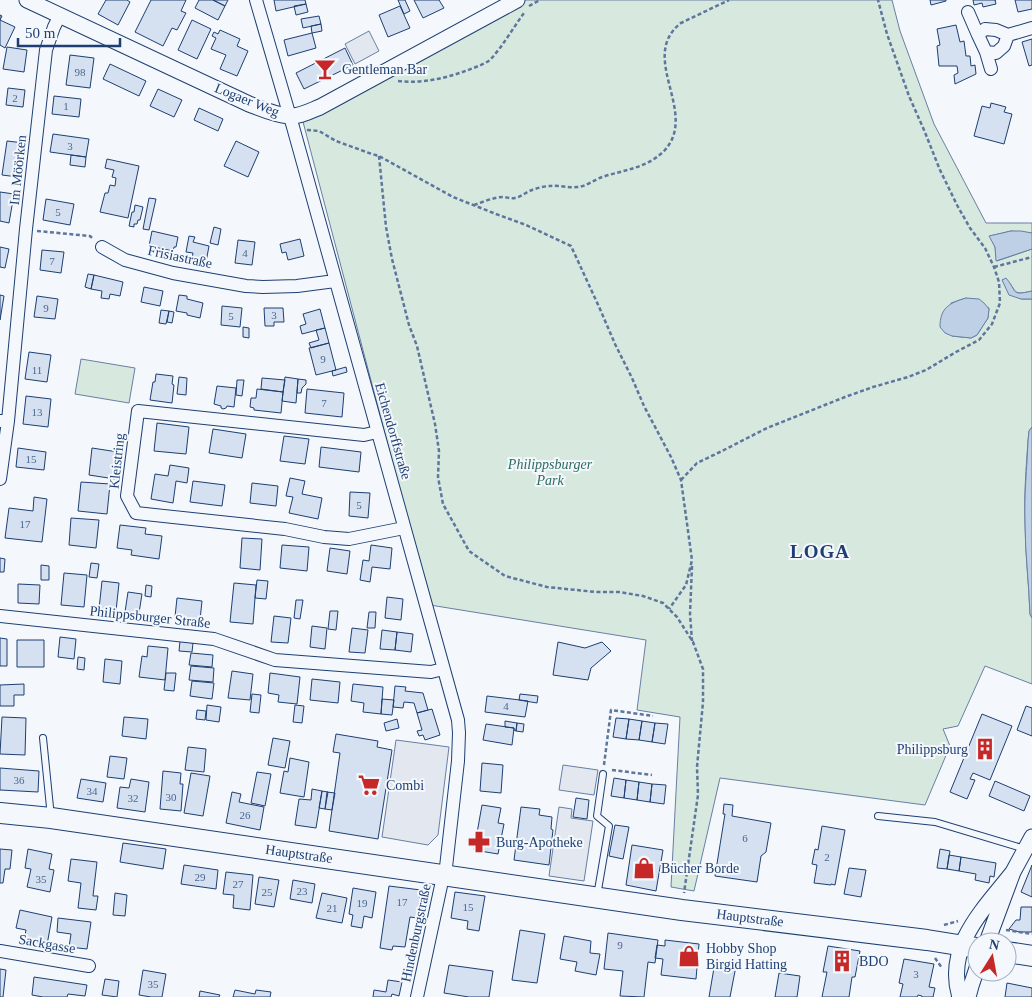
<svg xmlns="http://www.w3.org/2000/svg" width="1032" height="997" font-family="'Times New Roman',serif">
	<rect width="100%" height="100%" fill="#f4f7fb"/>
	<path fill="#d7e8df" stroke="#687fa3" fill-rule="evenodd" d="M 525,0 L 892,0 L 900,31 L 934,124 L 986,223 L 1032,223 L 1032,233 L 1011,231 L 990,236 L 995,247 L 997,261 L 1032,249 L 1032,291 C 1011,296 1018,291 1006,279 L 1002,280 L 1021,299 L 1032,299 L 1032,427 L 1029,431 L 1028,441 C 1026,468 1024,495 1025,522 C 1025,553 1029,583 1030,614 L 1032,618 L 1032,684 L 985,666 L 958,726 L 943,729 L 950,746 L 925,805 L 720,778 L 694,891 L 671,887 L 680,717 L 637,710 L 646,640 L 430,605 L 302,118 ZM 966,298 L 989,308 L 988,318 L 977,335 L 971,338 L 952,336 L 951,303 Z
		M 81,359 L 135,368 L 129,403 L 75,394 Z"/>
	<path fill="#e3e8f0" stroke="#687fa3" d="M 369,31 L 379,51 L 355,64 L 345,44 Z
		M 396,740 L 449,747 L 438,835 L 428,845 L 382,837 Z
		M 563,765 L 598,770 L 594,795 L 559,790 Z
		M 559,807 L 572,809 L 571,818 L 593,821 L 584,881 L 549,876 Z"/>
	<path fill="#bed0e5" stroke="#687fa3" d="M 1011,231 L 1021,231 L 1032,233 L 1032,249 L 996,261 L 995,247 L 989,236 Z
		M 1006,278 C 1018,292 1010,296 1032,291 L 1032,299 L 1021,299 L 1009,295 L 1002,280 Z
		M 966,298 L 979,299 L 984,303 L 989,309 L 988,318 L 977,335 L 971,338 L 952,336 L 945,333 L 940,327 C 940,308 949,303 966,298 Z
		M 1032,427 L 1032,618 L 1030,614 C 1029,583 1025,553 1025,522 C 1024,495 1027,468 1028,441 L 1029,431 Z"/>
	<path fill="#d5e0f0" stroke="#1d3f73" d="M 106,0 L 127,0 L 130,2 L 118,25 L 98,14 Z
		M 151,0 L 186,0 L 181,11 L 186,13 L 177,30 L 172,28 L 163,46 L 135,32 Z
		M 199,0 L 213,0 L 225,6 L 218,20 L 195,8 Z
		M 213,0 L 228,0 L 225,6 Z
		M 274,0 L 305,0 L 306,4 L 276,11 Z
		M 398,0 L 405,0 L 410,11 L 404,14 Z
		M 414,0 L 439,0 L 444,8 L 423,18 Z
		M 930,0 L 946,0 L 946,1 L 931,5 Z
		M 973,0 L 996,0 L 995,0 L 996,4 L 983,7 L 982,3 L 974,5 Z
		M 1015,0 L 1032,0 L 1032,9 L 1018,12 Z
		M 306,4 L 308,12 L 296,15 L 294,6 Z
		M 400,6 L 410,28 L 388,37 L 379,15 Z
		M 0,15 L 2,16 L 0,20 L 15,27 L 5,48 L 0,45 Z
		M 319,16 L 321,24 L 303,28 L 301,19 Z
		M 192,20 L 211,29 L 197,59 L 178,50 Z
		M 321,24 L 322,31 L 312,33 L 311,26 Z
		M 956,25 L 960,42 L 964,41 L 966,56 L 970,56 L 971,66 L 975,65 L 976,74 L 955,84 L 954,75 L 958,73 L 957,66 L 939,66 L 937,46 L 940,45 L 937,29 Z
		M 220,30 L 240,39 L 237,46 L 248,51 L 237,76 L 220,69 L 226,55 L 211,49 L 216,38 L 212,36 L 214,32 L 218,34 Z
		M 312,33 L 316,48 L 288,56 L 284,40 Z
		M 1032,39 L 1032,65 L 1029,66 L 1022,42 Z
		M 7,47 L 27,50 L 24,72 L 3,69 Z
		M 345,48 L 353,65 L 304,89 L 296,73 Z
		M 70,55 L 94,58 L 90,88 L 66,85 Z
		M 110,64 L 146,81 L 139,96 L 103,79 Z
		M 8,88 L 25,90 L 23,107 L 6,105 Z
		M 158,89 L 182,100 L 174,117 L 150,106 Z
		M 54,96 L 81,99 L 79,117 L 52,114 Z
		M 991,103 L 1006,107 L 1004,112 L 1012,114 L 1004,144 L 974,136 L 982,106 L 990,108 Z
		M 199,108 L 223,119 L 218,131 L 194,120 Z
		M 53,134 L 89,139 L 86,157 L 50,152 Z
		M 7,141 L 24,143 L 18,177 L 2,175 Z
		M 236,141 L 259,152 L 248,177 L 224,166 Z
		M 71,155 L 86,157 L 85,167 L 70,165 Z
		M 107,159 L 139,166 L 128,218 L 100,212 L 105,193 L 108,193 L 110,185 L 115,186 L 116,178 L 112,177 L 114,170 L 105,168 Z
		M 0,192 L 14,194 L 9,223 L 0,221 Z
		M 149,198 L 156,199 L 149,230 L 143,229 Z
		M 46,199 L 74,204 L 70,225 L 43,220 Z
		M 135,205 L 143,207 L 140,220 L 138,220 L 137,224 L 134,224 L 134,227 L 129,226 L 132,212 L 134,212 Z
		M 214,227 L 221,229 L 218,245 L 210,243 Z
		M 152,231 L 178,237 L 176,247 L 174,247 L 173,251 L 149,246 Z
		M 189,236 L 195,237 L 193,242 L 209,246 L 206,262 L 192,259 L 193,253 L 186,252 Z
		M 300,239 L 304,256 L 288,260 L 286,252 L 282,253 L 280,244 Z
		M 238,240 L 255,242 L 252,265 L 235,263 Z
		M 0,247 L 9,249 L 5,268 L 0,267 Z
		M 42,250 L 64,252 L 61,273 L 40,270 Z
		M 88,274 L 94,275 L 91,289 L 85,287 Z
		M 94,275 L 123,282 L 120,296 L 110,294 L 109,299 L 101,298 L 102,291 L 91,289 Z
		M 144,287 L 163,291 L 160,306 L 141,302 Z
		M 0,295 L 4,296 L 0,320 Z
		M 179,295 L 187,296 L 187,299 L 203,303 L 200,318 L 187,315 L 187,313 L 176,311 Z
		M 37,296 L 58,299 L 55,319 L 34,317 Z
		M 222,306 L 242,308 L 240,327 L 221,325 Z
		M 264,308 L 283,308 L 284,322 L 274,322 L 274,326 L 265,326 Z
		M 320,309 L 325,328 L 302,334 L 300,326 L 306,324 L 303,314 Z
		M 161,310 L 169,311 L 166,324 L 159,323 Z
		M 169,311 L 174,312 L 172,323 L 167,322 Z
		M 243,327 L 249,328 L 249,338 L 243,337 Z
		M 325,328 L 329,343 L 311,348 L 309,343 L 319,340 L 316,330 Z
		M 329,343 L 336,370 L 316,375 L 309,348 Z
		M 29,352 L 51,355 L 47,382 L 25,379 Z
		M 346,367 L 347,372 L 333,376 L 332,371 Z
		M 156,374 L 173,376 L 172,384 L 174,385 L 172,403 L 150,400 L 153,382 L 155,382 Z
		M 179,377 L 187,378 L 186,395 L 177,394 Z
		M 285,377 L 298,379 L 296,403 L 282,401 Z
		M 262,378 L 285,380 L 283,392 L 261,389 Z
		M 298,379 L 306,380 L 306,384 L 302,388 L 301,393 L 297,393 Z
		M 237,380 L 244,380 L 242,396 L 236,395 Z
		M 217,386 L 236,388 L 234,407 L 227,406 L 226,408 L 223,409 L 221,408 L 221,406 L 214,404 Z
		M 257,389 L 283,392 L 281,413 L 254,410 L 254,408 L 250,407 L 251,398 L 256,398 Z
		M 307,389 L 344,393 L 342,417 L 305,413 Z
		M 26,396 L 51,399 L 48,427 L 23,424 Z
		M 157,423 L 189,427 L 186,454 L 154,451 Z
		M 213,429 L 246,434 L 242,458 L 209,453 Z
		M 284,436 L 309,439 L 305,464 L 280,461 Z
		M 321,447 L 361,452 L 359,472 L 319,467 Z
		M 18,448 L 46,452 L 44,470 L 16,467 Z
		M 92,448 L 118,452 L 115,479 L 89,475 Z
		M 170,465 L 189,468 L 187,483 L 176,481 L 173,503 L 151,499 L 155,474 L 168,476 Z
		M 290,478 L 305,481 L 302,494 L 322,498 L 318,519 L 289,513 L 293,497 L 286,496 Z
		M 193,481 L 225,485 L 222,506 L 190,502 Z
		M 81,482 L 110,484 L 107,514 L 78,511 Z
		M 252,483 L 278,486 L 276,506 L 250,503 Z
		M 350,492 L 370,493 L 368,518 L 349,516 Z
		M 34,497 L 47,499 L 42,542 L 5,538 L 9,508 L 33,511 Z
		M 71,518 L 99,520 L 96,548 L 69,545 Z
		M 120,525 L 146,528 L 145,534 L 162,536 L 159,559 L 131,555 L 132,550 L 117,548 Z
		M 242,538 L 262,539 L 260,570 L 240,568 Z
		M 282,545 L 309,547 L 307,571 L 280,568 Z
		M 371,545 L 392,548 L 390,569 L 372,567 L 370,582 L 360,580 L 363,560 L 369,561 Z
		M 330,548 L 350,551 L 347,574 L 327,571 Z
		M 0,558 L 5,559 L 4,572 L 0,572 Z
		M 91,563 L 99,564 L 97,578 L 89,577 Z
		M 41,565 L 49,566 L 49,580 L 41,580 Z
		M 64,573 L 87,575 L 84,607 L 61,605 Z
		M 257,580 L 268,581 L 266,599 L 255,598 Z
		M 102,581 L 119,583 L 116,611 L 99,609 Z
		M 234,583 L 256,585 L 253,624 L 230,622 Z
		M 18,584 L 40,585 L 39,604 L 18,603 Z
		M 146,585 L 152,586 L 151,597 L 145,596 Z
		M 128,592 L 142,594 L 139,613 L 125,612 Z
		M 387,597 L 403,599 L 401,620 L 385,618 Z
		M 177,598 L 202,601 L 200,620 L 175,617 Z
		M 296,600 L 303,600 L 300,619 L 294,618 Z
		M 330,611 L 338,611 L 336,630 L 328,629 Z
		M 369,612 L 376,612 L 375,628 L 367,628 Z
		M 274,616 L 291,618 L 288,643 L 271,642 Z
		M 312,626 L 327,628 L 325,649 L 310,647 Z
		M 352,628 L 368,630 L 365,653 L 349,652 Z
		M 382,630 L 397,632 L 395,650 L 380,649 Z
		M 397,632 L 413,634 L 411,652 L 395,650 Z
		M 60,637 L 76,639 L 74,659 L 58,657 Z
		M 0,638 L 7,639 L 7,666 L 0,666 Z
		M 17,640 L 44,640 L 44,667 L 17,667 Z
		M 180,641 L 193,643 L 192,652 L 179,651 Z
		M 558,642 L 585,648 L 602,642 L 611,651 L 591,668 L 588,680 L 553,675 Z
		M 148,646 L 168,648 L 165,680 L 139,677 L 142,656 L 147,657 Z
		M 191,653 L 213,655 L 212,667 L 189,665 Z
		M 78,657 L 85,658 L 84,670 L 77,669 Z
		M 105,659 L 122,661 L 120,684 L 103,682 Z
		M 191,666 L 214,668 L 213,682 L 189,680 Z
		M 232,671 L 253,674 L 250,700 L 228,698 Z
		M 166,673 L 176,673 L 174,691 L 164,690 Z
		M 270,673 L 300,677 L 297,704 L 278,702 L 279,695 L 268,693 Z
		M 312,679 L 340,682 L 338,703 L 310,700 Z
		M 192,681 L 214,683 L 212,699 L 190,696 Z
		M 24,684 L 24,695 L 14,695 L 14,706 L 0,706 L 0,685 Z
		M 353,684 L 383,687 L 381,714 L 363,712 L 364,703 L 351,701 Z
		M 395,686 L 406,687 L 405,691 L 423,693 L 428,710 L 417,713 L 414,703 L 404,702 L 403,708 L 393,707 Z
		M 252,694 L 261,695 L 259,713 L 250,712 Z
		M 520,694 L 538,696 L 537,703 L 519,700 Z
		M 487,696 L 528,701 L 525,717 L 485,712 Z
		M 382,699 L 394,700 L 392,715 L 381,714 Z
		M 207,705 L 221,707 L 219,722 L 206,720 Z
		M 295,705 L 304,706 L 302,723 L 293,722 Z
		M 1026,706 L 1032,708 L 1032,736 L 1017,730 Z
		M 432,709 L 440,735 L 425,740 L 423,735 L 419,736 L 417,731 L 422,730 L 417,713 Z
		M 197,710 L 206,711 L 205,720 L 196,719 Z
		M 982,714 L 1012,726 L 990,780 L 973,773 L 970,779 L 975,780 L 967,799 L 950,792 Z
		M 2,717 L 26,718 L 25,755 L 0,754 Z
		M 124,717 L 148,719 L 146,739 L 122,736 Z
		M 616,718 L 629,719 L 626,739 L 613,737 Z
		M 397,719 L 399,728 L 386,731 L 384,723 Z
		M 629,719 L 642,721 L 639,740 L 626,739 Z
		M 505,721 L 517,723 L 516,731 L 514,730 L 514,728 L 505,727 Z
		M 642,721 L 655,723 L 652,742 L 639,740 Z
		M 517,723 L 524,724 L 523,732 L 516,731 Z
		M 655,723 L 668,724 L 665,744 L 652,742 Z
		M 486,724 L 514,728 L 512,745 L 483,740 Z
		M 336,734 L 378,741 L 377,747 L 392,750 L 378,839 L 329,831 L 340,753 L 333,752 Z
		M 273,738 L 290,741 L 285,768 L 268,765 Z
		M 188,747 L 206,749 L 204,772 L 185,770 Z
		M 110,756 L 127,758 L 124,779 L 107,777 Z
		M 290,758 L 309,762 L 304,797 L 280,793 L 284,771 L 288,772 Z
		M 482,763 L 503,765 L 501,793 L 480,791 Z
		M 0,768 L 39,771 L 38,792 L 0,790 Z
		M 163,771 L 181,773 L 180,784 L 183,784 L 181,811 L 160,809 Z
		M 257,772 L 271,774 L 265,806 L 251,803 Z
		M 191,773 L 210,776 L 203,816 L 184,813 Z
		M 614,778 L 626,780 L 624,798 L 611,796 Z
		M 81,779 L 106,783 L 103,802 L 77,798 Z
		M 131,779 L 149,782 L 145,812 L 117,808 L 120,787 L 129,788 Z
		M 626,780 L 639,782 L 637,800 L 624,798 Z
		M 995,781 L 1030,796 L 1024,811 L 989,796 Z
		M 639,782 L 652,784 L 650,802 L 637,800 Z
		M 652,784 L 666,785 L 664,804 L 650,802 Z
		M 312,789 L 322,791 L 316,828 L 295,825 L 299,799 L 311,800 Z
		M 322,791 L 328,792 L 325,809 L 319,808 Z
		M 232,792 L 241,794 L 239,802 L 264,807 L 260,830 L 226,823 Z
		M 327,792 L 335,793 L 332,810 L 325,809 Z
		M 576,798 L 589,800 L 587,819 L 573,817 Z
		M 724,804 L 733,805 L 732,816 L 771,823 L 766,852 L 761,856 L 757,882 L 715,876 L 725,814 L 723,814 Z
		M 482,805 L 501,808 L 498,823 L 504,824 L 498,854 L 474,850 Z
		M 521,807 L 540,809 L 539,815 L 552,817 L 551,829 L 553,830 L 549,865 L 514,860 Z
		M 615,825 L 629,827 L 623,859 L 609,856 Z
		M 822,826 L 845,830 L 835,885 L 831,884 L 831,885 L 814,883 L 817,865 L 812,864 L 815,849 L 818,850 Z
		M 123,843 L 166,849 L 163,869 L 120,862 Z
		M 632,845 L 663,850 L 656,891 L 626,885 Z
		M 0,849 L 12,850 L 10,869 L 5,869 L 3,883 L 0,883 Z
		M 28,849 L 52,854 L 49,869 L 54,870 L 50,892 L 27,887 L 31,869 L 25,868 Z
		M 940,849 L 950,851 L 947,869 L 937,868 Z
		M 949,855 L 961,857 L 959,871 L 947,869 Z
		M 961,857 L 996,863 L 994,877 L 990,876 L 989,883 L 975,880 L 976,874 L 959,871 Z
		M 71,859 L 97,862 L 93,896 L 98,896 L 96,910 L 78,908 L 81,883 L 68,881 Z
		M 184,865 L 218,870 L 216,889 L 181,884 Z
		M 1032,865 L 1032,897 L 1021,892 Z
		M 849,868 L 866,870 L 861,897 L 844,894 Z
		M 226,872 L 253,875 L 250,910 L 233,908 L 234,895 L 223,894 Z
		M 259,877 L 279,880 L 274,907 L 255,904 Z
		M 293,880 L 315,884 L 312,903 L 290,899 Z
		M 389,886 L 421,890 L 417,918 L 410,917 L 405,947 L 393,946 L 392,950 L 380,948 Z
		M 353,888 L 376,892 L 372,918 L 364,916 L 362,928 L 351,926 L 353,915 L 349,914 Z
		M 455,892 L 485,896 L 479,931 L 467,929 L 468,921 L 451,918 Z
		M 115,893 L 127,895 L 125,916 L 113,915 Z
		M 322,893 L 347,898 L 342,923 L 316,918 Z
		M 1021,907 L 1032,907 L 1032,932 L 1019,932 L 1009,929 L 1016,920 L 1020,920 Z
		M 20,910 L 52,917 L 47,945 L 24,940 L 26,930 L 16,928 Z
		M 58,918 L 91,922 L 87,949 L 69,947 L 71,934 L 57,932 Z
		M 520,930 L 545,934 L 537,983 L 512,980 Z
		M 608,933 L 658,940 L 655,963 L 648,962 L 644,997 L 620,996 L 623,971 L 604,969 Z
		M 564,936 L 591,941 L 590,953 L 600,954 L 596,975 L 575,971 L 577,962 L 560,959 Z
		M 665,940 L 699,944 L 696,979 L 661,975 L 663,959 L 655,958 L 657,945 L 665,946 Z
		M 828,946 L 860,951 L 855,977 L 852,977 L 849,997 L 822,997 L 827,972 L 823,972 Z
		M 904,959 L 934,964 L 929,987 L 935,988 L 933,997 L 922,997 L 922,996 L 918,995 L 917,997 L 900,997 L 903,984 L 899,983 Z
		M 715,962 L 736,966 L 730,997 L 709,997 Z
		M 449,965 L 493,971 L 489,997 L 469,997 L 444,993 Z
		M 0,969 L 6,970 L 3,997 L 0,997 Z
		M 143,970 L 166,974 L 162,997 L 151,997 L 139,995 Z
		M 779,973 L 800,976 L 797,997 L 775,997 Z
		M 34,977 L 87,985 L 85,996 L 68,994 L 67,997 L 43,997 L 32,995 Z
		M 105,979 L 119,981 L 117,997 L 102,995 Z
		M 388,980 L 402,982 L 399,996 L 392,994 L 391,997 L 373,997 L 374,990 L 386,992 Z
		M 1007,983 L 1032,988 L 1032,997 L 1005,997 Z
		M 235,990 L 255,994 L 256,990 L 271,992 L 270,997 L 233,997 Z
		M 200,991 L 220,995 L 219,997 L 199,997 Z"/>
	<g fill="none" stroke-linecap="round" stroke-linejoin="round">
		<g stroke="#1d3f73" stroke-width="8">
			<path id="service" d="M 43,738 L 51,817
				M 878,816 L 935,822 L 1025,849
				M 597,896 L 609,826 L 597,816 L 603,774"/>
		</g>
		<g stroke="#1d3f73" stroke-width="14">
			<path id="minor" d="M 256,0 L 293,127 L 458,720 L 459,733 L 458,761 L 445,876 L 442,881 L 417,997
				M 968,12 L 978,35
				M 986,52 L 996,53 L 1004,46 L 1008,35
				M 991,69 L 986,52 L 978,35 L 985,29 L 996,30 L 1008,35 L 1032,28
				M 102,247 L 125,260 L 173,273 L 246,286 L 263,287 L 297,286 L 335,281
				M 0,421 L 8,421 L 26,229 L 46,50 L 54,27 L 60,15
				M 377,432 L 364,435 L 138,411 L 127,496 L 136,513 L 285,529 L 324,537 L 349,539 L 404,528
				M 0,479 L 8,421
				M 0,616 L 214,639 L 275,660 L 431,672 L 443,669
				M 0,951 L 89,966"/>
		</g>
		<g stroke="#1d3f73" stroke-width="17">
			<path id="tertiary" d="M 27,0 L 249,104 C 262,109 275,115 289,116 C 299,117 310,111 320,107 L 517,0
				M 987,942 L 1013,872 L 1032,837
				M 960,997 C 944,946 985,908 1013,872
				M 968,997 L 971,986 L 977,968"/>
		</g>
		<g stroke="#1d3f73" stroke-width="22">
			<path id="primary" d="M 0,813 L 51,818 L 682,910 L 927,940 L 977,948
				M 1007,952 L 1032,956"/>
		</g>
		<path stroke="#5e769c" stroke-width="2.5" stroke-dasharray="4 2.5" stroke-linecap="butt" d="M 529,6 L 540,0
			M 398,81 C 425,84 451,77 476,67 C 481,65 486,63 490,60 C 503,46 513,28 524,13
			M 307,130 L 319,131 L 336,141 L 369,153 L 379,156 L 453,197 L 496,214 L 526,225 L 571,246 L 600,309 L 615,344 L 632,378 L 644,406 L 671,457 L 681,480 L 692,560 L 686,585 L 669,609
			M 379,156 L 386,227 L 392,259 L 409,325 L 417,346 L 435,424 L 439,451 L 438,477 L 443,504 L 469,551 L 505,576 L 547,587 L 596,592 L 619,592 L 643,596 L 663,603 L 677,617 L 693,642 L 703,669 L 703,702 L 697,767 L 698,795 L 684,893
			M 474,205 C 483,202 494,197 503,197 C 507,197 511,199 515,198 C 521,197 526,192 532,190 C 537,188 545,186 551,186 C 559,185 568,188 577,187 C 585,187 594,180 602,177 C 624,170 647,168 664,151 C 700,113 637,57 681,23 L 729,0
			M 37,231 L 90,236 L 93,239
			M 994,267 L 1032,257
			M 681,480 L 697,463 L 720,452 L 767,428 L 845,397 L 873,387 L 908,377 L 926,370 L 956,352 L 979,340 L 992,324 L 1000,303 L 999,282 L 994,267 L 985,248 L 970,228 L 957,205 L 940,170 L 924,130 L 909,96 L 887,34 L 878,0
			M 692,566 L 690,614 L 692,641
			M 604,765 L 611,710 L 653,716
			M 612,770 L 652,775
			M 944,925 L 958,921
			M 1006,930 L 1032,934
			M 935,958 L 942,968"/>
		<use href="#service" stroke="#f4f7fb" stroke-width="6"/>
		<use href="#minor" stroke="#f4f7fb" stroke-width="12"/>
		<use href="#tertiary" stroke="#f4f7fb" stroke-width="15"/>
		<use href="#primary" stroke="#f4f7fb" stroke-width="20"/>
	</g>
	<defs>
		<g id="bar-bare" transform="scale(1.725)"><path d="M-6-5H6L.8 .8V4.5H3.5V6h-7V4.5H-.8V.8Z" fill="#c62828" stroke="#f4f7fb" stroke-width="2.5" paint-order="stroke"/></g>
		<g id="building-bare" transform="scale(1.725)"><path d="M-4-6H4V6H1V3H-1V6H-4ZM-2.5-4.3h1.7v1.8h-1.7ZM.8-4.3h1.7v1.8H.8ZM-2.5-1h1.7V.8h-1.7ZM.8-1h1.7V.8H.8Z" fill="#c62828" stroke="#f4f7fb" stroke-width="2.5" paint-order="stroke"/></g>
		<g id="supermarket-bare" transform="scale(1.725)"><path d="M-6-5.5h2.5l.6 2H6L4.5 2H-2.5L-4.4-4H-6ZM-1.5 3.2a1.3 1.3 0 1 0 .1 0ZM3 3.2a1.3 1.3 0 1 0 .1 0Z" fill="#c62828" stroke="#f4f7fb" stroke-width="2.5" paint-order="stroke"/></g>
		<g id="pharmacy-bare" transform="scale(1.725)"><path d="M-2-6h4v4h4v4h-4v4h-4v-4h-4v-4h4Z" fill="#c62828" stroke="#f4f7fb" stroke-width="2.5" paint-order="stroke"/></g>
		<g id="shop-bare" transform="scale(1.725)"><path d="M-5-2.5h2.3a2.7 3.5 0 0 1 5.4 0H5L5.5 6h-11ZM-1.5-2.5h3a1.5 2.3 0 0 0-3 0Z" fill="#c62828" stroke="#f4f7fb" stroke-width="2.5" paint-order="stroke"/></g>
	</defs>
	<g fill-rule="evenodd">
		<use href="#bar-bare" x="325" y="69"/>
		<use href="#building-bare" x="985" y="749"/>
		<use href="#supermarket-bare" x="369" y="785"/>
		<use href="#pharmacy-bare" x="479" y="842"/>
		<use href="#shop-bare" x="644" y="868"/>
		<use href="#shop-bare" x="689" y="956"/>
		<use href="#building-bare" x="842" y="961"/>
	</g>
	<g text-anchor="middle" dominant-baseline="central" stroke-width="4" stroke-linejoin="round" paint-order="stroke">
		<g font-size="11" fill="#4b6792">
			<text x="80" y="72">98</text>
			<text x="15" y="98">2</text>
			<text x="66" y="106">1</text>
			<text x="70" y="146">3</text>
			<text x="58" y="212">5</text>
			<text x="245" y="253">4</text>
			<text x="52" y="261">7</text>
			<text x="46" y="308">9</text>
			<text x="274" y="315">3</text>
			<text x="231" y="316">5</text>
			<text x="323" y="359">9</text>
			<text x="37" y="370">11</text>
			<text x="324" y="403">7</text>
			<text x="37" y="412">13</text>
			<text x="31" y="459">15</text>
			<text x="359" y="505">5</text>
			<text x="25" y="524">17</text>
			<text x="506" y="706">4</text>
			<text x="19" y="780">36</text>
			<text x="92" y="791">34</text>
			<text x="171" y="797">30</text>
			<text x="133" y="798">32</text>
			<text x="245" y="815">26</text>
			<text x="745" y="838">6</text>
			<text x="827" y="857">2</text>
			<text x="200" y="877">29</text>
			<text x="41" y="879">35</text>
			<text x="238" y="884">27</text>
			<text x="302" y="891">23</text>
			<text x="267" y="892">25</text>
			<text x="402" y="902">17</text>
			<text x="362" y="903">19</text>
			<text x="468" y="907">15</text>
			<text x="332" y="908">21</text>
			<text x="620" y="945">9</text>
			<text x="916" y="974">3</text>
			<text x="153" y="984">35</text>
		</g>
		<g font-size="14" fill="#1d3f73" stroke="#f4f7fb" text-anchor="start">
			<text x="342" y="69">Gentleman Bar</text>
			<text x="968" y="749" text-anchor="end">Philippsburg</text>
			<text x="386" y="785">Combi</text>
			<text x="496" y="842">Burg-Apotheke</text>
			<text x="661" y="868">Bücher Borde</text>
			<text x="706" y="948">Hobby Shop<tspan x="706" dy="16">Birgid Hatting</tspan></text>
			<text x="859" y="961">BDO</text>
		</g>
		<g font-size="14" fill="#1d3f73" stroke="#f4f7fb">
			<text transform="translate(247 100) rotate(22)">Logaer Weg</text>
			<text transform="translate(18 170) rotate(-84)">Im Möörken</text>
			<text transform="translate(180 257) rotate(12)">Frisiastraße</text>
			<text transform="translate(393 431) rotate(74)">Eichendorffstraße</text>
			<text transform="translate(117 461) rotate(-84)">Kleistring</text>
			<text transform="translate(150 617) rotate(6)">Philippsburger Straße</text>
			<text transform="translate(299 854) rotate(8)">Hauptstraße</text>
			<text transform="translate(750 918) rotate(7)">Hauptstraße</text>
			<text transform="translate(416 933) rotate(-78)">Hindenburgstraße</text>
			<text transform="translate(47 944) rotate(10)">Sackgasse</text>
		</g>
		<g font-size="14" font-style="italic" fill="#2c6c60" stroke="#f4f7fb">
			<text x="550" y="464">Philippsburger<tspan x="550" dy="16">Park</tspan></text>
		</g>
		<g font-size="19" font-weight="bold" letter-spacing="1" fill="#1d3f73" stroke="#f4f7fb">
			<text x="820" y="551">LOGA</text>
		</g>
	</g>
	<g transform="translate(992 957) rotate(11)"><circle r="24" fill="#f4f7fb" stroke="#9eadc5"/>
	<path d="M0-4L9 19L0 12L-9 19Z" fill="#c62828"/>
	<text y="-8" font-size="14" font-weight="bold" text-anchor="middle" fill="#1d3f73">N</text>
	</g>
	<path d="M18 38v8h102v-8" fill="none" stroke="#1d3f73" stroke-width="2.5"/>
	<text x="25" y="38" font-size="15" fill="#1d3f73" stroke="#f4f7fb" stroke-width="4" paint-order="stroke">50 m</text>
</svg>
